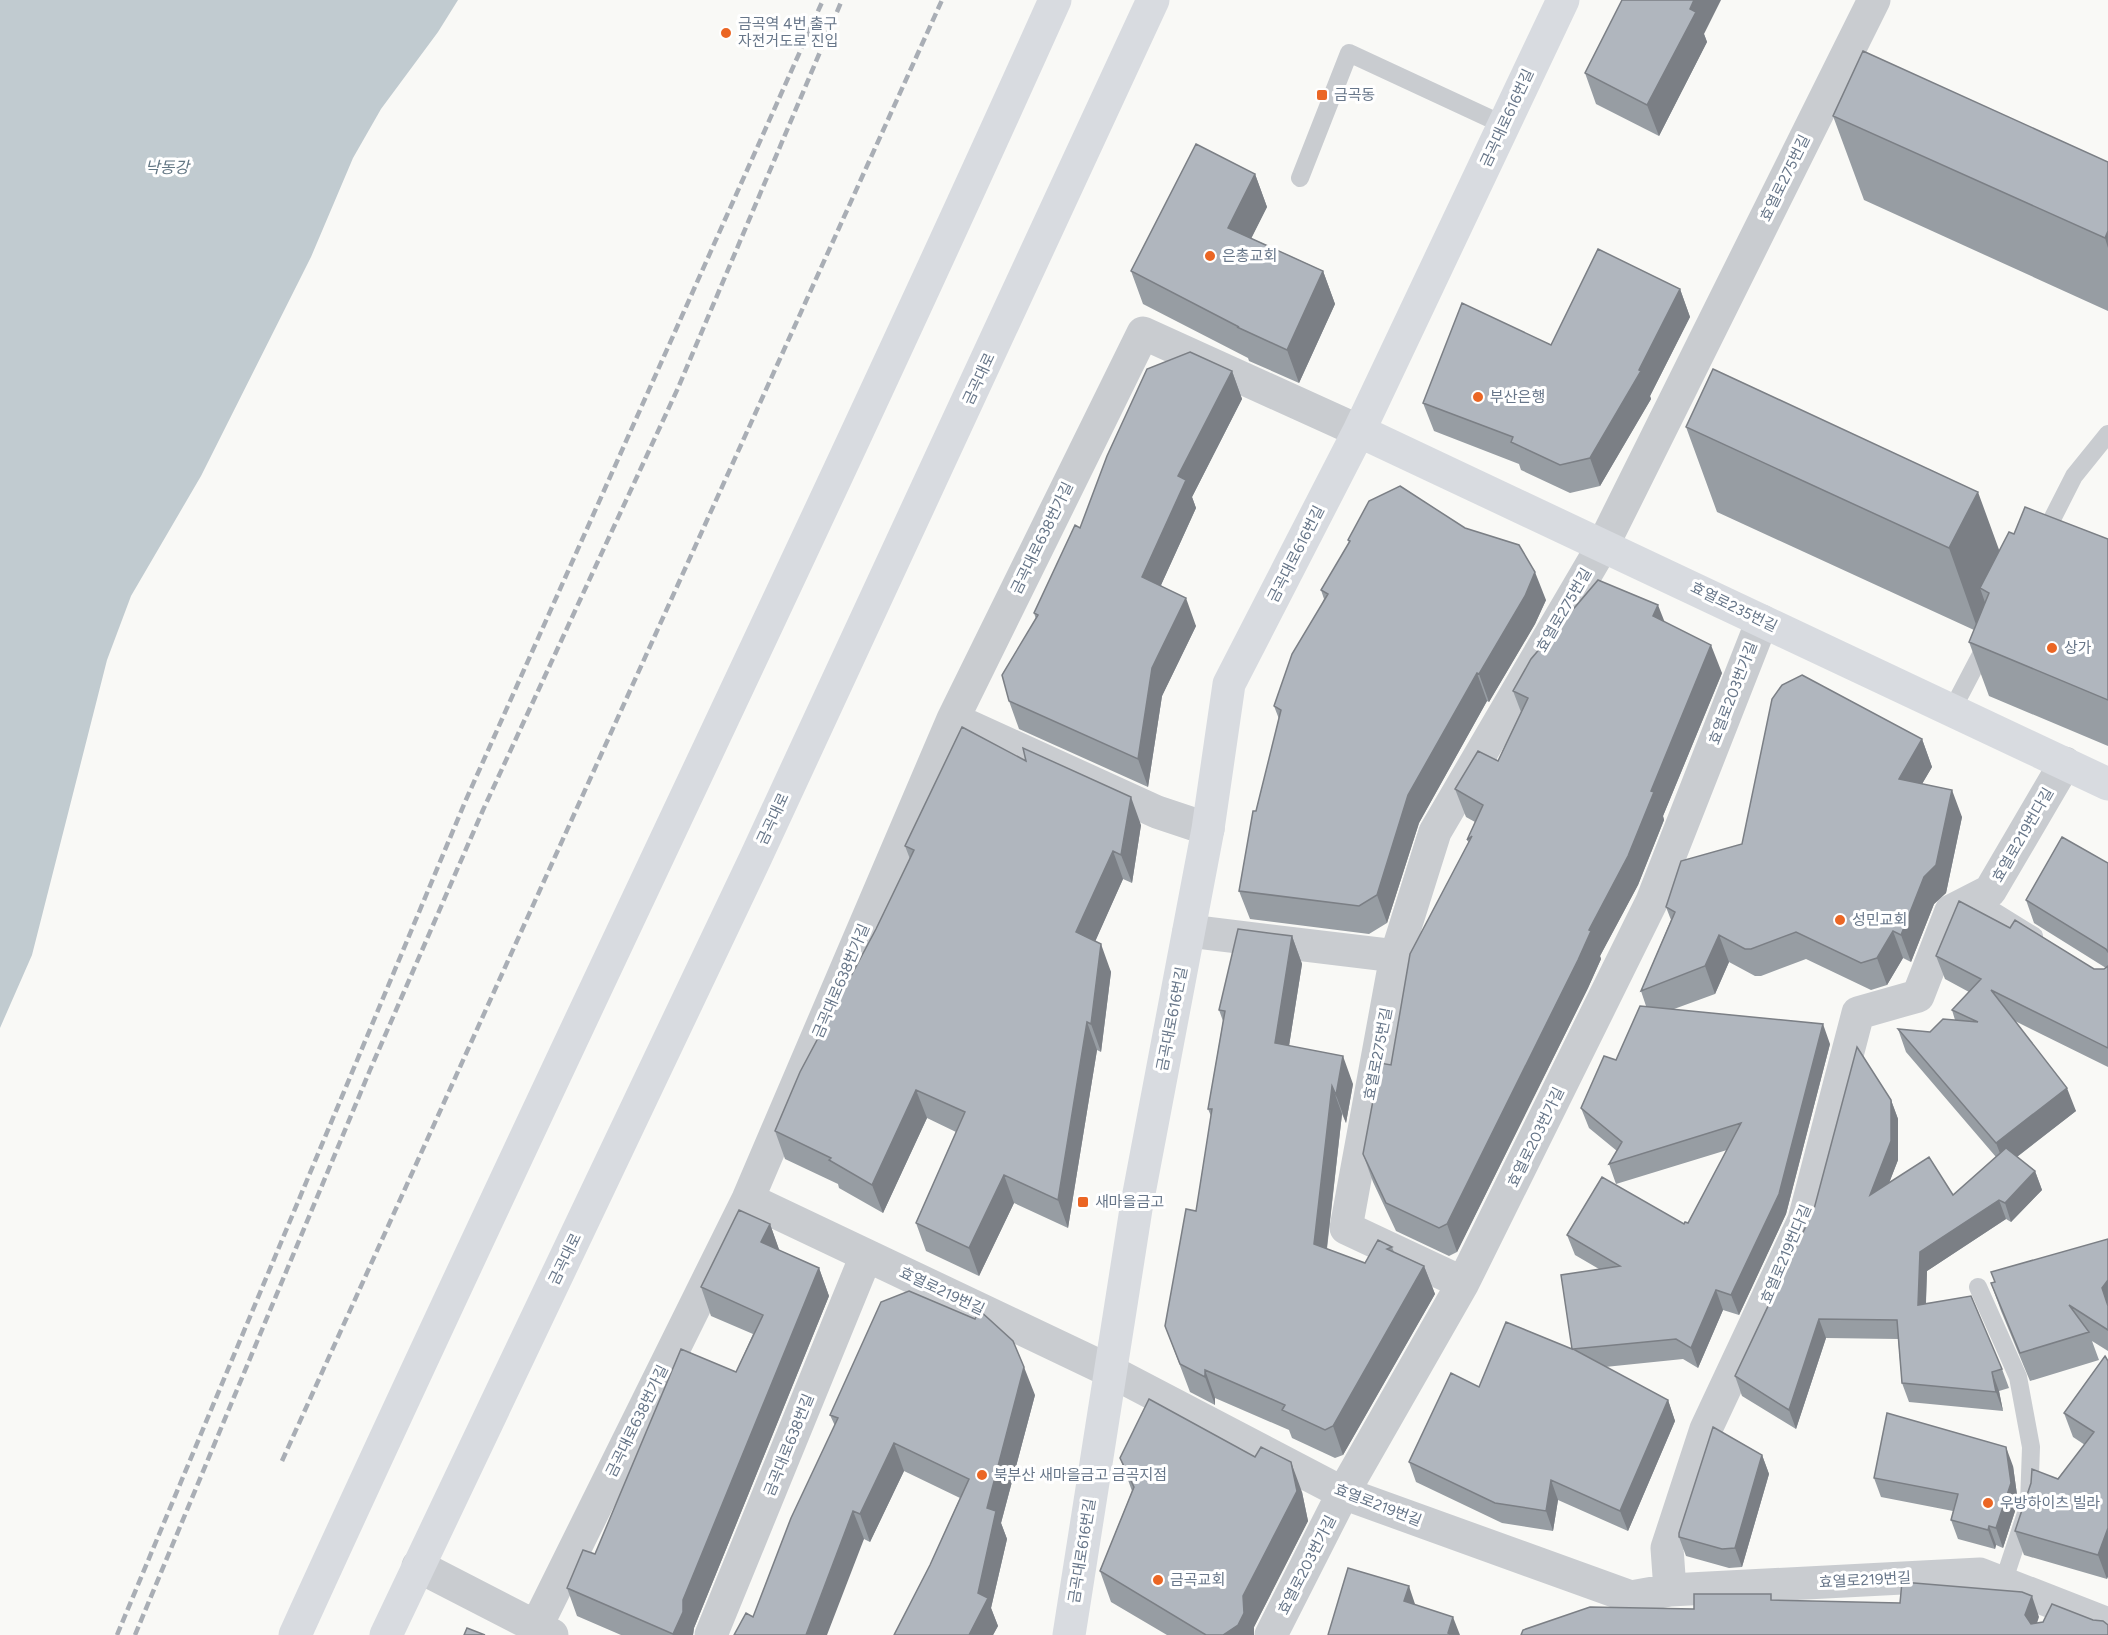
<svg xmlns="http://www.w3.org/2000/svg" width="2108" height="1635" font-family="Figtree,'Noto Sans KR',sans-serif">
	<rect width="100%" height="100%" fill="#f9f9f6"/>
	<path fill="#c1cbd0" d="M 0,0 L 458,0 L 438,32 L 381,109 L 353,158 L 311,257 L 201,476 L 131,596 L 107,660 L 32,955 L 0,1028 Z"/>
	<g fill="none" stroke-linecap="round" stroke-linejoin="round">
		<path stroke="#c9ccd0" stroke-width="18" d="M 1300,178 L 1349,53 L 1504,125
			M 2042,539 L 2074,476 L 2108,434
			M 1952,710 L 1987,643
			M 1974,899 L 2034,936
			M 1978,1287 L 2018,1377 L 2031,1447 L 2029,1504 L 2003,1583"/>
		<path stroke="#c9ccd0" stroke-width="33" d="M 953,719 L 1157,812 L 1208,829
			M 1189,931 L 1396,956
			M 748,1199 L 1110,1371 L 1343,1493 L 1631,1597 L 1670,1590 L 1980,1574 L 2108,1624
			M 1463,1283 L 1346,1228 L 1396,956 L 1435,832 L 1603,545 L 1874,0
			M 418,1566 L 552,1635
			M 1670,1590 L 1667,1548 L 1706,1429 L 1804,1220 L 1858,1013 L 1918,996 L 1951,911 L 1990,891 L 2065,763
			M 536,1627 L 748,1199 L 953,719 L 1143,333 L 1359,431
			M 711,1635 L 866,1256
			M 1271,1635 L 1343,1493 L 1463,1283 L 1652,901 L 1762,621"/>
		<path stroke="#d8dbe0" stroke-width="33" d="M 1359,431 L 2108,784
			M 1069,1635 L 1136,1209 L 1208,829 L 1229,684 L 1359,431 L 1563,0"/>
		<path stroke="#d8dbe0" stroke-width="33" d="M 295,1635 C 544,1088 809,548 1055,0
			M 386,1635 L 755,859 L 1153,0"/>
		<path stroke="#a9aeb5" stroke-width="4.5" stroke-dasharray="9 4.5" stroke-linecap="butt" d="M 282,1461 L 942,0
			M 117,1635 L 465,802 L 823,0
			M 135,1635 L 370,1070 L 483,810 L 678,388 L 842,0"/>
	</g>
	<path fill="#979da3" d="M 1704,34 L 1707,42 L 1659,136 L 1596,104 L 1585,73 Z
		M 1833,116 L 2108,162 L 2108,311 L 1864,200 Z
		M 1255,174 L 1267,207 L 1251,238 L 1323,271 L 1335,304 L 1299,383 L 1249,361 L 1248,358 L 1143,304 L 1131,271 Z
		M 1680,289 L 1690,317 L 1650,396 L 1651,399 L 1600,486 L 1570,493 L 1521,470 L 1519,464 L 1434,431 L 1423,403 L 1551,345 Z
		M 1232,371 L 1242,399 L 1192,497 L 1196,508 L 1161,585 L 1196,626 L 1162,696 L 1148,787 L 1019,729 L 1009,701 L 1036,619 L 1034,613 L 1080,528 Z
		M 1686,427 L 1999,551 L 2014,534 L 2108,539 L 2108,746 L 1989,696 L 1969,642 L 1974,630 L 1717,512 Z
		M 1348,540 L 1546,600 L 1535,624 L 1489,702 L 1487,701 L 1419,823 L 1387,923 L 1369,934 L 1250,919 L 1239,891 L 1256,811 L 1279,719 L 1274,706 L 1324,599 L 1321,590 L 1349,543 Z
		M 1665,622 L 1722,673 L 1663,816 L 1664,820 L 1638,885 L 1600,956 L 1601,959 L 1588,988 L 1457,1252 L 1449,1256 L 1396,1231 L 1373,1182 L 1363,1154 L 1391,1065 L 1469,843 L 1467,840 L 1475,822 L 1466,817 L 1455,789 L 1498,761 L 1521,712 L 1513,691 Z
		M 1922,739 L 1932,767 L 1922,784 L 1962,817 L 1946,893 L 1934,904 L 1911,962 L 1903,958 L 1887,985 L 1871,990 L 1806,959 L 1761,976 L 1755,976 L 1729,962 L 1715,994 L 1674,1009 L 1830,1044 L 1786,1214 L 1739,1315 L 1723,1310 L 1698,1368 L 1683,1359 L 1605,1367 L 1668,1400 L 1675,1421 L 1628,1531 L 1558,1500 L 1553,1531 L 1502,1523 L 1416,1482 L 1409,1462 L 1479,1387 L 1572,1349 L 1599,1269 L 1575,1255 L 1567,1235 L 1684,1224 L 1688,1223 L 1727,1150 L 1616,1184 L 1609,1164 L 1617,1151 L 1589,1128 L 1581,1108 L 1616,1060 L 1646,1006 L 1641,991 L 1671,920 L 1666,907 L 1742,844 Z
		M 1141,825 L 1132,883 L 1123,879 L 1095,941 L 1111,972 L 1101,1052 L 1097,1050 L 1068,1228 L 1014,1203 L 979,1276 L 926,1251 L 916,1223 L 956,1132 L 927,1118 L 883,1213 L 839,1188 L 838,1184 L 785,1159 L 775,1131 L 876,929 L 910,859 L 905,846 Z
		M 2108,863 L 2108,1067 L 2015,1021 L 2076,1111 L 2017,1157 L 2035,1171 L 2042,1190 L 2011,1222 L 2006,1219 L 1927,1271 L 1926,1303 L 2002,1369 L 2009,1388 L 1999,1391 L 2003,1411 L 1909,1402 L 1902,1383 L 1898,1339 L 1826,1338 L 1796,1429 L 1742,1396 L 1735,1376 L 1891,1100 L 1898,1119 L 1898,1160 L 1889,1183 L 1953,1195 L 1996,1157 L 1906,1052 L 1898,1029 L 1930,1032 L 1955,1020 L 1952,1010 L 1969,992 L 1945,979 L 1936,956 L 2010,928 L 2094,969 L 2104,969 L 2106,968 L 2034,923 L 2026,900 Z
		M 1292,936 L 1302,964 L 1289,1046 L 1353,1084 L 1346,1123 L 1342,1114 L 1327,1249 L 1365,1263 L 1378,1240 L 1392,1247 L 1394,1252 L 1424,1266 L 1435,1294 L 1343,1455 L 1335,1458 L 1292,1438 L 1289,1430 L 1215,1398 L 1215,1405 L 1190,1392 L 1165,1326 L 1196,1211 L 1211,1116 L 1208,1109 L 1223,1021 L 1219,1010 Z
		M 770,1224 L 779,1250 L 819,1268 L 829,1296 L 694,1628 L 693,1635 L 621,1635 L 577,1616 L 567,1588 L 595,1554 L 736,1372 L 753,1334 L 711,1316 L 701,1287 Z
		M 2108,1239 L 2108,1351 L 2092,1341 L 2099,1360 L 2030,1381 L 2001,1311 L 1991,1283 L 1995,1282 Z
		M 2105,1356 L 2107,1579 L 2024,1555 L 2015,1531 L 2085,1445 L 2073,1437 L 2064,1413 Z
		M 1035,1395 L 1001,1523 L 1007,1539 L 991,1608 L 998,1626 L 993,1635 L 894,1635 L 930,1565 L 960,1498 L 904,1471 L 870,1542 L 864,1539 L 753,1617 L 835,1426 L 830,1415 Z
		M 1762,1455 L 1769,1474 L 1742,1567 L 1729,1568 L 1686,1556 L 1679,1537 Z
		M 1120,1458 L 1302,1492 L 1308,1521 L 1254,1627 L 1254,1635 L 1167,1635 L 1111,1602 L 1100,1571 L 1132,1491 Z
		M 2013,1466 L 2018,1502 L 2003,1548 L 1996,1545 L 1995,1549 L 1958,1539 L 1951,1520 L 1953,1511 L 1881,1497 L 1874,1478 Z"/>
	<path fill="#7b7f85" d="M 1694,0 L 1721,0 L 1704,34 L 1707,42 L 1659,136 L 1647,105 Z
		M 1255,174 L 1267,207 L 1240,261 L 1228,228 Z
		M 2108,231 L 2108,248 L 2105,238 Z
		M 1323,271 L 1335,304 L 1299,383 L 1287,350 Z
		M 1680,289 L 1690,317 L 1650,396 L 1651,399 L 1600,486 L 1590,458 L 1639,370 Z
		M 1232,371 L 1242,399 L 1192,497 L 1196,508 L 1152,605 L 1142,577 L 1178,476 Z
		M 1978,492 L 2009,577 L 1989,593 L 1980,588 L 1989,614 L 1979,633 L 1949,548 Z
		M 1535,572 L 1546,600 L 1535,624 L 1489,702 L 1479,674 Z
		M 1186,598 L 1196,626 L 1162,696 L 1148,787 L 1138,759 L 1152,668 Z
		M 1658,605 L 1669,633 L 1653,616 Z
		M 1711,645 L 1722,673 L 1663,816 L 1664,820 L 1638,885 L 1600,956 L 1601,959 L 1588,988 L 1457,1252 L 1447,1224 L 1589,930 L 1651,791 Z
		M 1477,673 L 1487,701 L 1419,823 L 1387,923 L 1377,895 L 1408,795 Z
		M 1922,739 L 1932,767 L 1909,806 L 1899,779 Z
		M 1952,790 L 1962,817 L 1946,893 L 1934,904 L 1911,962 L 1901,935 Z
		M 1131,797 L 1141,825 L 1132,883 L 1121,855 Z
		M 1113,851 L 1123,879 L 1087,960 L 1076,932 Z
		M 1893,931 L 1903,958 L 1887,985 L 1877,958 Z
		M 1719,935 L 1729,962 L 1715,994 L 1705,966 Z
		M 1292,936 L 1302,964 L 1285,1071 L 1275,1043 Z
		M 1101,944 L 1111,972 L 1101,1052 L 1091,1024 Z
		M 1087,1022 L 1097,1050 L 1068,1228 L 1058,1200 Z
		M 1823,1024 L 1830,1044 L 1786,1214 L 1739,1315 L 1731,1295 Z
		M 1343,1056 L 1353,1084 L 1346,1123 L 1336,1095 Z
		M 1332,1086 L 1342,1114 L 1324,1272 L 1314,1244 Z
		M 2067,1088 L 2076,1111 L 2005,1166 L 1996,1143 Z
		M 916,1090 L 927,1118 L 883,1213 L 872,1185 Z
		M 1891,1100 L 1898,1119 L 1898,1160 L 1877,1214 L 1870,1195 Z
		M 2035,1171 L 2042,1190 L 2011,1222 L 2005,1203 Z
		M 1004,1175 L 1014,1203 L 979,1276 L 969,1248 Z
		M 1999,1200 L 2006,1219 L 1927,1271 L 1925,1324 L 1918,1305 L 1920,1252 Z
		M 770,1224 L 780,1252 L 761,1242 Z
		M 1424,1266 L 1435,1294 L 1343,1455 L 1333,1426 Z
		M 819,1268 L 829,1296 L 694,1628 L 693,1635 L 673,1635 L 683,1600 Z
		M 2108,1280 L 2108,1306 L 2102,1288 Z
		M 1716,1290 L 1723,1310 L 1698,1368 L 1691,1348 Z
		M 1819,1319 L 1826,1338 L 1796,1429 L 1789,1410 Z
		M 1024,1367 L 1035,1395 L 1001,1523 L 1007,1539 L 991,1608 L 998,1626 L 993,1635 L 969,1635 L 978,1593 L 987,1508 Z
		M 1205,1370 L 1215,1398 L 1215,1405 L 1205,1377 Z
		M 1992,1372 L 1999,1391 L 2003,1411 L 1996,1392 Z
		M 1668,1400 L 1675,1421 L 1628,1531 L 1620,1511 Z
		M 894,1443 L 904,1471 L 870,1542 L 860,1514 Z
		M 2006,1447 L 2013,1466 L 2018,1502 L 2003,1548 L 1996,1528 Z
		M 1762,1455 L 1769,1474 L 1742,1567 L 1735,1548 Z
		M 1291,1462 L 1302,1492 L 1308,1521 L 1254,1627 L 1254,1635 L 1223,1635 L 1243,1596 Z
		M 1551,1480 L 1558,1500 L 1553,1531 L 1546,1511 Z
		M 853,1511 L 864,1539 L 827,1635 L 806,1635 Z
		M 1989,1526 L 1996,1545 L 1995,1549 L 1988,1530 Z
		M 2108,1528 L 2108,1577 L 2107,1579 L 2098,1555 Z
		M 1409,1586 L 1416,1607 L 1404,1601 Z
		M 2032,1596 L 2039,1617 L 2033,1635 L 2025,1615 Z
		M 1453,1617 L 1460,1635 L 1449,1635 L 1448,1633 Z"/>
	<path fill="#b0b6be" stroke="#7b7f85" stroke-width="1.5" d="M 1622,0 L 1694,0 L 1690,9 L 1696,12 L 1647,105 L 1585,73 Z
		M 1863,51 L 2108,162 L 2108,231 L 2105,238 L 1833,116 Z
		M 1196,144 L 1255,174 L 1228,228 L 1323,271 L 1287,350 L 1237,327 L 1239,327 L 1131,271 Z
		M 1598,249 L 1680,289 L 1639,370 L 1641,371 L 1590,458 L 1560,465 L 1511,442 L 1513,437 L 1423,403 L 1462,303 L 1551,345 Z
		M 1190,352 L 1232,371 L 1178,476 L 1186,480 L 1142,577 L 1186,598 L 1152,668 L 1138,759 L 1009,701 L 1002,675 L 1038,615 L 1034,613 L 1075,525 L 1080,528 L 1107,456 L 1147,369 Z
		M 1713,369 L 1978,492 L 1949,548 L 1686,427 Z
		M 1400,486 L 1465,528 L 1519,545 L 1535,572 L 1525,596 L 1479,674 L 1477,673 L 1408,795 L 1377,895 L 1359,906 L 1239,891 L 1253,811 L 1256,811 L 1281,710 L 1274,706 L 1292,654 L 1328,594 L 1321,590 L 1350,541 L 1348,540 L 1369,501 Z
		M 2025,507 L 2108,539 L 2108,700 L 1969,642 L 1989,593 L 1980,588 L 2009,532 L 2014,534 Z
		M 1598,580 L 1658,605 L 1653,616 L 1711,645 L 1651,791 L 1654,792 L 1628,856 L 1589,930 L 1591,931 L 1578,960 L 1447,1224 L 1439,1228 L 1386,1203 L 1363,1154 L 1380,1063 L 1391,1065 L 1410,954 L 1472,836 L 1467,840 L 1483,805 L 1455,789 L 1478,751 L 1498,761 L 1528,698 L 1513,691 L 1531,659 Z
		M 1802,675 L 1922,739 L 1899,779 L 1952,790 L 1936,865 L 1924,877 L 1901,935 L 1893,931 L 1877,958 L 1861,963 L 1796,932 L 1751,949 L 1745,949 L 1719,935 L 1705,966 L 1641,991 L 1675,912 L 1666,907 L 1681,861 L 1742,844 L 1772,699 L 1782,685 Z
		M 962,727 L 1026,761 L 1023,748 L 1131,797 L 1121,855 L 1113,851 L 1076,932 L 1101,944 L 1091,1024 L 1087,1022 L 1058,1200 L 1004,1175 L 969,1248 L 916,1223 L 965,1112 L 916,1090 L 872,1185 L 829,1160 L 831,1158 L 775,1131 L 800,1072 L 876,929 L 914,850 L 905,846 Z
		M 2062,837 L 2108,863 L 2108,952 L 2106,949 L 2026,900 Z
		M 1959,901 L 2010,928 L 2015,920 L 2094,969 L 2104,969 L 2108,966 L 2108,1048 L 1991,990 L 2067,1088 L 1996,1143 L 1898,1029 L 1930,1032 L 1943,1019 L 1978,1022 L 1952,1010 L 1981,979 L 1936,956 Z
		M 1238,929 L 1292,936 L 1275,1043 L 1343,1056 L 1336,1095 L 1332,1086 L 1314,1244 L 1365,1263 L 1378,1240 L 1392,1247 L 1387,1249 L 1424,1266 L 1333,1426 L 1325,1430 L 1282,1410 L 1285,1405 L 1205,1370 L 1205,1377 L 1180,1364 L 1165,1326 L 1186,1209 L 1196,1211 L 1212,1109 L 1208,1109 L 1225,1011 L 1219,1010 Z
		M 1640,1006 L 1823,1024 L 1779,1194 L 1731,1295 L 1716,1290 L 1691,1348 L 1676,1339 L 1573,1349 L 1668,1400 L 1620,1511 L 1551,1480 L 1546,1511 L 1495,1503 L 1409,1462 L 1451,1373 L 1479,1387 L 1506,1322 L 1572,1349 L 1561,1275 L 1620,1266 L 1567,1235 L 1602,1177 L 1684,1224 L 1685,1222 L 1688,1223 L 1741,1123 L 1609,1164 L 1622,1142 L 1581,1108 L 1604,1056 L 1616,1060 Z
		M 1857,1047 L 1891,1100 L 1891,1141 L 1870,1195 L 1929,1157 L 1953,1195 L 2006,1148 L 2035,1171 L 2005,1203 L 1999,1200 L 1920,1252 L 1918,1305 L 1971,1296 L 2002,1369 L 1992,1372 L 1996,1392 L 1902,1383 L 1897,1320 L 1819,1319 L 1789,1410 L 1735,1376 L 1814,1209 Z
		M 739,1210 L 770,1224 L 761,1242 L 819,1268 L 683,1600 L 683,1612 L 673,1634 L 567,1588 L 583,1550 L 595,1554 L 681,1349 L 736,1372 L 763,1315 L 701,1287 Z
		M 2108,1239 L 2108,1280 L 2102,1288 L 2108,1306 L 2108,1330 L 2069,1305 L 2089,1332 L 2020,1353 L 1991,1283 L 1995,1282 L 1991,1272 Z
		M 909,1291 L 975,1319 L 979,1310 L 1013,1341 L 1024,1367 L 987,1508 L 996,1511 L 978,1593 L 988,1598 L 969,1635 L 894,1635 L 930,1565 L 969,1479 L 894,1443 L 860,1514 L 853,1511 L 806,1635 L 734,1635 L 746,1613 L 753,1617 L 791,1518 L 838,1418 L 830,1415 L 881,1302 Z
		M 2105,1356 L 2108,1361 L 2108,1528 L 2098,1555 L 2015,1531 L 2031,1483 L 2032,1469 L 2058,1479 L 2094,1432 L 2064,1413 Z
		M 1149,1399 L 1255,1457 L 1261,1447 L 1291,1462 L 1297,1491 L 1243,1596 L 1244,1613 L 1238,1625 L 1223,1635 L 1206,1635 L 1100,1571 L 1134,1487 L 1120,1458 Z
		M 1887,1413 L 2006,1447 L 2011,1483 L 1996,1528 L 1989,1526 L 1988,1530 L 1951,1520 L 1958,1494 L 1874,1478 Z
		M 1713,1427 L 1762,1455 L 1735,1548 L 1722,1549 L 1679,1537 L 1679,1533 Z
		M 1348,1568 L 1409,1586 L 1404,1601 L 1453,1617 L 1448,1633 L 1453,1635 L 1328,1635 Z
		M 1902,1582 L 2022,1592 L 2032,1596 L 2025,1615 L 2031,1624 L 2043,1622 L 2052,1604 L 2093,1620 L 2103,1621 L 2108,1625 L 2108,1635 L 1521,1635 L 1523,1630 L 1590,1607 L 1694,1609 L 1694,1594 L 1771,1594 L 1771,1600 L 1900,1603 Z
		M 467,1628 L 485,1635 L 464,1635 Z"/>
	<g fill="#eb6624" stroke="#fff" stroke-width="2">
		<circle cx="726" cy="33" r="6"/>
		<rect x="1316" y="89" width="12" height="12" rx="3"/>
		<circle cx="1210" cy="256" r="6"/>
		<circle cx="1478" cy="397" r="6"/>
		<circle cx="2052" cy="648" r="6"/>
		<circle cx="1840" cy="920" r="6"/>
		<rect x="1077" y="1196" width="12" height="12" rx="3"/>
		<circle cx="982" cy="1475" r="6"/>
		<circle cx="1988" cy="1503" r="6"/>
		<circle cx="1158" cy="1580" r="6"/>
	</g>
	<g text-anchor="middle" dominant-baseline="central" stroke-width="6" stroke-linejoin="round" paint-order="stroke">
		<g font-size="15" fill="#677689" stroke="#fff" text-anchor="start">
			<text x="738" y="24">금곡역 4번 출구<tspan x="738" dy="17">자전거도로 진입</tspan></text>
			<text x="1334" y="95">금곡동</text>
			<text x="1222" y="256">은총교회</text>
			<text x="1490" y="397">부산은행</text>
			<text x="2064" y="648">상가</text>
			<text x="1852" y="920">성민교회</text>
			<text x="1095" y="1202">새마을금고</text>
			<text x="994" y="1475">북부산 새마을금고 금곡지점</text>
			<text x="2000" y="1503">우방하이츠 빌라</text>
			<text x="1170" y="1580">금곡교회</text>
		</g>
		<g font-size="15" fill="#677689" stroke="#fff">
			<text transform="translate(1507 118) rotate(-65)">금곡대로616번길</text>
			<text transform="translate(1785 178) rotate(-64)">효열로275번길</text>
			<text transform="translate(979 379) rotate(-65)">금곡대로</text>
			<text transform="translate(1042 538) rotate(-64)">금곡대로638번가길</text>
			<text transform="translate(1296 554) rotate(-63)">금곡대로616번길</text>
			<text transform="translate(1734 607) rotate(26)">효열로235번길</text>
			<text transform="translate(1564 610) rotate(-60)">효열로275번길</text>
			<text transform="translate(1733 693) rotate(-69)">효열로203번가길</text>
			<text transform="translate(773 819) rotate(-65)">금곡대로</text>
			<text transform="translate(2023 835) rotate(-60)">효열로219번다길</text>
			<text transform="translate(841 981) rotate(-67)">금곡대로638번가길</text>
			<text transform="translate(1172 1019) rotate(-79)">금곡대로616번길</text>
			<text transform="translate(1378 1054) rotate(-79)">효열로275번길</text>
			<text transform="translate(1536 1137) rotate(-64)">효열로203번가길</text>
			<text transform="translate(1786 1254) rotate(-67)">효열로219번다길</text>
			<text transform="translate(565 1259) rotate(-64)">금곡대로</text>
			<text transform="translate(942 1291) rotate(25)">효열로219번길</text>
			<text transform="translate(637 1421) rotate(-64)">금곡대로638번가길</text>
			<text transform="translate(789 1445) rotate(-68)">금곡대로638번길</text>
			<text transform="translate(1378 1505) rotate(21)">효열로219번길</text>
			<text transform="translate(1082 1551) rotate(-81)">금곡대로616번길</text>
			<text transform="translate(1307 1565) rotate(-63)">효열로203번가길</text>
			<text transform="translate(1865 1580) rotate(-3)">효열로219번길</text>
		</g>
		<g font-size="16" font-style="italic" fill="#637784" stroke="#fff">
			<text x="167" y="167">낙동강</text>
		</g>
	</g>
</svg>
